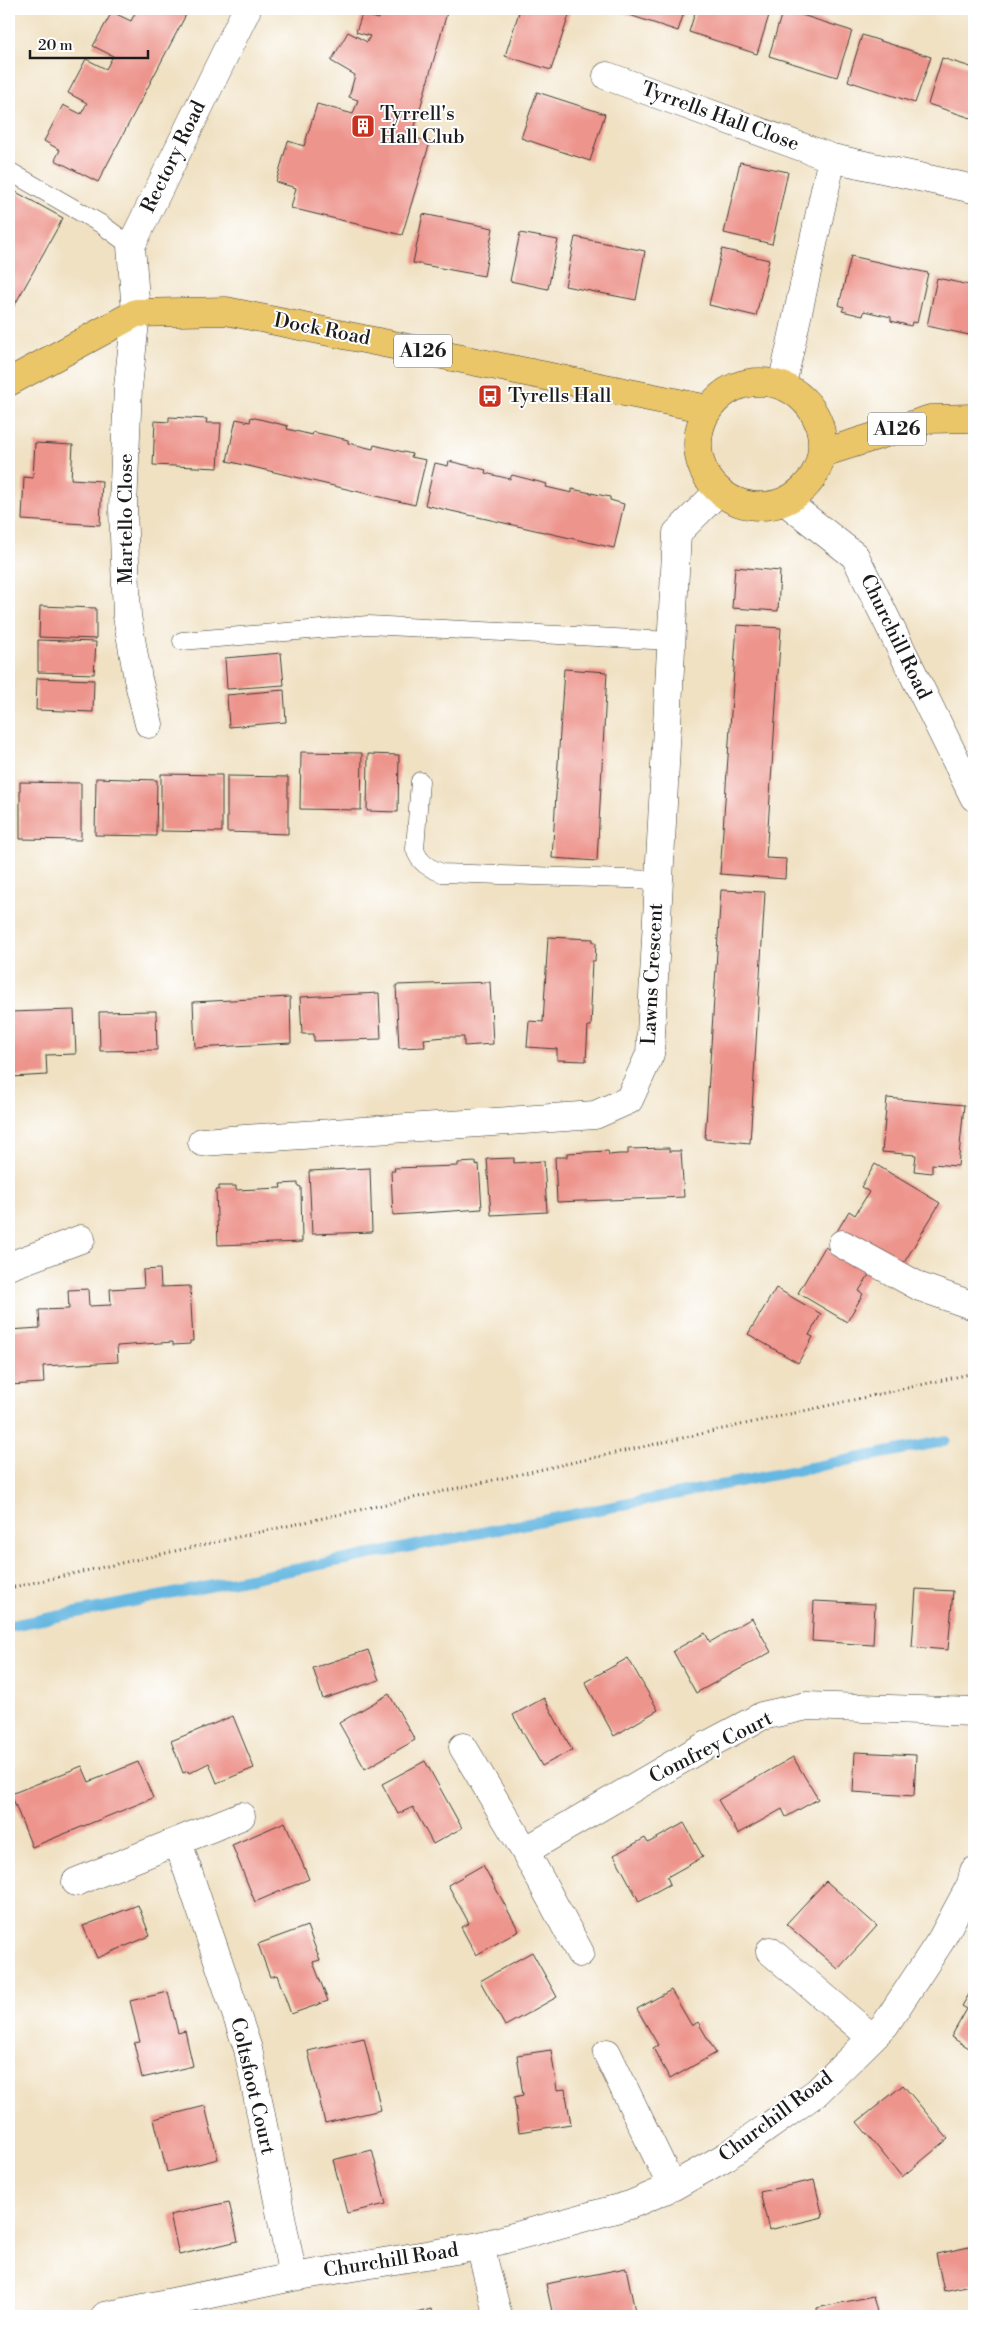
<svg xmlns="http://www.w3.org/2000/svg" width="983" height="2325" font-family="'Libre Bodoni',serif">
	<rect width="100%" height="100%" fill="#fff"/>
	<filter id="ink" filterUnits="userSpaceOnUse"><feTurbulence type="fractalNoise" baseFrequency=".02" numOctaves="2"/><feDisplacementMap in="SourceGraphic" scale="10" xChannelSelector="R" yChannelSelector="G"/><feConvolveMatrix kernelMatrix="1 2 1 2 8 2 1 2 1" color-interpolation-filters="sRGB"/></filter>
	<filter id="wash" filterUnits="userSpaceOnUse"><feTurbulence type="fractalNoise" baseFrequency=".0096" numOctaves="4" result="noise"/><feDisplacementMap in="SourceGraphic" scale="20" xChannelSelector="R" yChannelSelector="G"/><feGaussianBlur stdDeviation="1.12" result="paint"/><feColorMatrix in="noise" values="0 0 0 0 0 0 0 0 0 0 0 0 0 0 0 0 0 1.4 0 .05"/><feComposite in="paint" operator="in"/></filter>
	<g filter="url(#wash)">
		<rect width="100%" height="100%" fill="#f0e1c3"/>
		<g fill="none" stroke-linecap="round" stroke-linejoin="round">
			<path stroke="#66b7e1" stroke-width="11" d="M 9,1626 L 945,1441"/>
		</g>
		<g id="blocks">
			<path fill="#ed948c" d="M 137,9 L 189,9 L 98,182 L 55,160 L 60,150 L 44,141 L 63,105 L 81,114 L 87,103 L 68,93 L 86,59 L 106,69 L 113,56 L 93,46 L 112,12 L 131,21 Z
				M 381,9 L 448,9 L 412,137 L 430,142 L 402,235 L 291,208 L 296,188 L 276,182 L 288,141 L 304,146 L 317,104 L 353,114 L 358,100 L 349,97 L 355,75 L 331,61 L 348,32 L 367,42 L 370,36 L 356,32 L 362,14 L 378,19 Z
				M 520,9 L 571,9 L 551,70 L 505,56 Z
				M 611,9 L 685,9 L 678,31 Z
				M 696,9 L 771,9 L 757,54 L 689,32 Z
				M 783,9 L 852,31 L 837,77 L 769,56 Z
				M 862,35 L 931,57 L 915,103 L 848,81 Z
				M 942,58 L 974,68 L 974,119 L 928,104 Z
				M 537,92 L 605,114 L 590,161 L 521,138 Z
				M 740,162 L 788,172 L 772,244 L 724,233 Z
				M 16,192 L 63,218 L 13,308 L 9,311 L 9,205 Z
				M 423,214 L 493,228 L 484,276 L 413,263 Z
				M 520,233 L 558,240 L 548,289 L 510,281 Z
				M 575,237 L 645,251 L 636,300 L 565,286 Z
				M 722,249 L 769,260 L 756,316 L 709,305 Z
				M 851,256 L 928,273 L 917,323 L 912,322 L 911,326 L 891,321 L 891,317 L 864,311 L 863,316 L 842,311 L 844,307 L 839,305 Z
				M 937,278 L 974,286 L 974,336 L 927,326 Z
				M 169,417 L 207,419 L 206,423 L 221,423 L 218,468 L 153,465 L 155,421 L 169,422 Z
				M 251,417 L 288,426 L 287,429 L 312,435 L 313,432 L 331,436 L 348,440 L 348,443 L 373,449 L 374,445 L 412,454 L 411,457 L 426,460 L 415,505 L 227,461 L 236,419 L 250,422 Z
				M 35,443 L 73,445 L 71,479 L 102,481 L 100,525 L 22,520 L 24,477 L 33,478 Z
				M 449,461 L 486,470 L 485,473 L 510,479 L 512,475 L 547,484 L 546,487 L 572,493 L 572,489 L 610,497 L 610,500 L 624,504 L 614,548 L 425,505 L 435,463 L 448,466 Z
				M 735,567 L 780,571 L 778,611 L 732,608 Z
				M 40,606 L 96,608 L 96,639 L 39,637 Z
				M 737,625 L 781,628 L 766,858 L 786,859 L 785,879 L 720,874 Z
				M 38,640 L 96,642 L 94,674 L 38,672 Z
				M 281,653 L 284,685 L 227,689 L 225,658 Z
				M 564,669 L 607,672 L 597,861 L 552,858 Z
				M 37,678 L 94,680 L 93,712 L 36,710 Z
				M 284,690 L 286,722 L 229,727 L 227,695 Z
				M 301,752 L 362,753 L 361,810 L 300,809 Z
				M 368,754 L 399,755 L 398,812 L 367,811 Z
				M 161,774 L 222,775 L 222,832 L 161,831 Z
				M 227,776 L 288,777 L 288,834 L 227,832 Z
				M 96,778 L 157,780 L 156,836 L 95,835 Z
				M 20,782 L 81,783 L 81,840 L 20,839 Z
				M 721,890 L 765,892 L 750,1143 L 705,1139 Z
				M 548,937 L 593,939 L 593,942 L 596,942 L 595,961 L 592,961 L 590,1007 L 592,1006 L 591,1026 L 588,1026 L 586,1061 L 557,1060 L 557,1049 L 527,1047 L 529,1021 L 543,1022 Z
				M 490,982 L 493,1044 L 464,1046 L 464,1037 L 445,1037 L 424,1039 L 425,1047 L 399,1048 L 396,985 Z
				M 379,993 L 381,1039 L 314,1041 L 314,1034 L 302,1034 L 300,997 Z
				M 290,997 L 291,1043 L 195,1048 L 193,1002 Z
				M 74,1010 L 76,1054 L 46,1055 L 47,1075 L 11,1077 L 9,1012 Z
				M 156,1011 L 157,1050 L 100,1051 L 99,1012 Z
				M 887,1098 L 964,1105 L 958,1166 L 932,1164 L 932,1173 L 914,1171 L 916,1155 L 882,1152 Z
				M 669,1148 L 669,1151 L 681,1151 L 684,1197 L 557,1202 L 555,1157 L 567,1157 L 567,1153 L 608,1151 L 609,1155 L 619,1154 L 628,1154 L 628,1149 Z
				M 514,1158 L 514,1163 L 544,1161 L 547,1212 L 491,1215 L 487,1159 Z
				M 476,1162 L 476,1165 L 479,1164 L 482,1209 L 393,1215 L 391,1171 L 395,1171 L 394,1168 L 458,1166 L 458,1163 Z
				M 875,1164 L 940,1203 L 899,1271 L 836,1233 L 849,1211 L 855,1215 L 869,1192 L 861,1187 Z
				M 370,1168 L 372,1232 L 312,1234 L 309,1171 Z
				M 298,1183 L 298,1186 L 301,1187 L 302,1242 L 218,1245 L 216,1190 L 219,1190 L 219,1186 L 236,1186 L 236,1190 L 281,1188 L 280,1184 Z
				M 825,1247 L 870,1273 L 859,1291 L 863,1294 L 847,1322 L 798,1293 Z
				M 160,1269 L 161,1287 L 190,1286 L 193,1341 L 190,1341 L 190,1344 L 173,1345 L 173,1342 L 117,1346 L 118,1362 L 43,1366 L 44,1383 L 9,1385 L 9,1330 L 40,1328 L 39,1310 L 69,1309 L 68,1290 L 88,1289 L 89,1306 L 111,1305 L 110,1289 L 144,1287 L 143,1270 Z
				M 776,1288 L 821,1314 L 809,1335 L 813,1337 L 798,1363 L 748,1334 Z
				M 916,1589 L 953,1591 L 948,1650 L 912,1647 Z
				M 814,1601 L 875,1604 L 873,1645 L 812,1641 Z
				M 752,1618 L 771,1652 L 696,1693 L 673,1651 L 705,1633 L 710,1642 Z
				M 368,1650 L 379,1680 L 323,1699 L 313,1668 Z
				M 628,1658 L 658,1710 L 614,1736 L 585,1682 Z
				M 389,1694 L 415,1740 L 365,1769 L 339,1723 Z
				M 544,1698 L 572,1750 L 542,1766 L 513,1715 Z
				M 233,1716 L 254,1768 L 217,1783 L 209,1763 L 189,1773 L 188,1771 L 183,1773 L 171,1741 Z
				M 855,1752 L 916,1755 L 914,1796 L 853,1792 Z
				M 793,1757 L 818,1799 L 786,1817 L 782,1809 L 738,1834 L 718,1800 Z
				M 425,1761 L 462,1828 L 433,1844 L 413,1807 L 398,1814 L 382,1784 Z
				M 138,1762 L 153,1798 L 32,1847 L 11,1794 L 82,1766 L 89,1782 Z
				M 285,1822 L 309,1879 L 255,1902 L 232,1845 Z
				M 684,1823 L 703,1857 L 667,1877 L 670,1884 L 639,1901 L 614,1855 L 645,1838 L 648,1843 Z
				M 483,1865 L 519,1931 L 476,1955 L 461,1927 L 469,1923 L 448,1885 Z
				M 826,1881 L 877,1926 L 838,1969 L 786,1924 Z
				M 138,1905 L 150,1936 L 97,1958 L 83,1926 Z
				M 307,1926 L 320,1960 L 313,1962 L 328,2001 L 291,2014 L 277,1975 L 270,1977 L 258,1944 Z
				M 532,1952 L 557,1997 L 505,2026 L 480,1981 Z
				M 974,1986 L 974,2051 L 951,2037 L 967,2009 L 962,2006 Z
				M 671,1990 L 692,2026 L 698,2022 L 716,2053 L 670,2079 L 653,2048 L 658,2045 L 637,2009 Z
				M 168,1992 L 178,2033 L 185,2031 L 193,2066 L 142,2078 L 134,2043 L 140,2042 L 130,2001 Z
				M 364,2038 L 381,2110 L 325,2123 L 308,2051 Z
				M 551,2050 L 557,2090 L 565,2089 L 571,2124 L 519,2132 L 514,2097 L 523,2095 L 517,2055 Z
				M 903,2085 L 948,2139 L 902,2177 L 857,2122 Z
				M 205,2106 L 218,2159 L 167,2172 L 154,2119 Z
				M 372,2150 L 386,2204 L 347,2213 L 333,2160 Z
				M 814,2180 L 823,2217 L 769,2230 L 760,2192 Z
				M 229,2202 L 238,2241 L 179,2255 L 170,2215 Z
				M 974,2246 L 974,2284 L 944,2291 L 936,2254 Z
				M 626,2268 L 636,2316 L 553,2316 L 546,2284 Z
				M 873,2296 L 878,2316 L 818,2316 L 817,2308 Z
				M 431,2309 L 433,2316 L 406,2316 Z"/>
		</g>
	</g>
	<g filter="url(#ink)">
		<use href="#blocks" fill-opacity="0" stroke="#3c3a35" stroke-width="1"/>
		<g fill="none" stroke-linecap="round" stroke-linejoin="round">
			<g stroke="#3c3a35" stroke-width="19">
				<path id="service" d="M 9,171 L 101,224 L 131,246
					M 182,641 L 368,625 L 671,641
					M 420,781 L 415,849 C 419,863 429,868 442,873 L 658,880"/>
			</g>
			<g stroke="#3c3a35" stroke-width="29">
				<path id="minor" d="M 607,76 L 832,158 L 974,189
					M 782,385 L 832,158
					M 786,502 L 855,556 L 974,797
					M 149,724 L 138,679 L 127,616 L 123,508 L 128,387 L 136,313 L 131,246 L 247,9
					M 202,1142 L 595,1115 L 629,1100 L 650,1054 L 677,533 L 719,491
					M 842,1244 L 920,1287 L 974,1306
					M 9,1266 L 81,1239
					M 463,1747 L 525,1851 L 580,1953
					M 178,1842 L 248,2049 L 293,2277
					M 525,1851 L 696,1751 L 762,1716 L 807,1706 L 974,1712
					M 76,1882 L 241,1816
					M 770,1951 L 871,2037
					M 607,2053 L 672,2187
					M 480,2246 L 498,2316
					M 105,2316 L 293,2277 L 480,2246 L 630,2205 L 672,2187 L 727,2156 L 817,2092 L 885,2025 L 941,1940 L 971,1884 L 974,1871"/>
			</g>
			<g stroke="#3c3a35" stroke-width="29">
				<path id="primary" d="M698 444a62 62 0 1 1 124 0a62 62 0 1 1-124 0Z
					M 9,382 L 136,313 L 226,311 L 708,409
					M 823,453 L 930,419 L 974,418"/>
			</g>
			<path stroke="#3c3a35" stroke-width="3" stroke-dasharray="1 4" stroke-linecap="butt" d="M 9,1588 L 974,1373"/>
			<use href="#service" stroke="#fff" stroke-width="18"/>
			<use href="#minor" stroke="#fff" stroke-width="28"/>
			<use href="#primary" stroke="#ebc669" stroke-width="28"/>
		</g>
	</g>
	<defs>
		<g id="building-square" transform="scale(1.25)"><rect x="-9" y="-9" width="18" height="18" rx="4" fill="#c8321e" stroke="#fff"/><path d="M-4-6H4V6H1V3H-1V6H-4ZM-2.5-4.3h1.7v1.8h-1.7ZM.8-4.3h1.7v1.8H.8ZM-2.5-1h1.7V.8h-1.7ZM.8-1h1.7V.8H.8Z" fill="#fff"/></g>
		<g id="bus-square" transform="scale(1.25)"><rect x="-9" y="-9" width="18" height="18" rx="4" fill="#c8321e" stroke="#fff"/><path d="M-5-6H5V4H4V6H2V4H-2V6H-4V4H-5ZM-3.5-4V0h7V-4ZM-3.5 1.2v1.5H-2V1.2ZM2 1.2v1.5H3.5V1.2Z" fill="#fff"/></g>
	</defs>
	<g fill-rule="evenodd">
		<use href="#building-square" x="363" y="126"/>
		<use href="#bus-square" x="490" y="396"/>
	</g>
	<g text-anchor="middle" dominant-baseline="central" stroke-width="4" stroke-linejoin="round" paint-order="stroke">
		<g fill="#fff" stroke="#606060" stroke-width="1">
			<rect x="394" y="334.5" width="58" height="33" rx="4"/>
			<rect x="868" y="412.5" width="58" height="33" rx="4"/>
		</g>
		<g font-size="19" font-weight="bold" fill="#1c1c1c">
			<text x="423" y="351">A126</text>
			<text x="897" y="429">A126</text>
		</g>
		<g font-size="20" fill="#1c1c1c" stroke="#fff" text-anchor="start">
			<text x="380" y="114">Tyrrell's<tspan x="380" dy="23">Hall Club</tspan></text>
			<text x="508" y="396">Tyrells Hall</text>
		</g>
		<g font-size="20" fill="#1c1c1c" stroke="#fff">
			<text transform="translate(720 117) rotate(20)">Tyrrells Hall Close</text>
			<text transform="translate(174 157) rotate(-64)">Rectory Road</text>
			<text transform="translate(322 330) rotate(11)">Dock Road</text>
			<text transform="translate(126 519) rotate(-90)">Martello Close</text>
			<text transform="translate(895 637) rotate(64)">Churchill Road</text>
			<text transform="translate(653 974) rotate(-87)">Lawns Crescent</text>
			<text transform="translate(711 1748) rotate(-27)">Comfrey Court</text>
			<text transform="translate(252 2086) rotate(77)">Coltsfoot Court</text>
			<text transform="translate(776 2117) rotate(-37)">Churchill Road</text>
			<text transform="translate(391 2261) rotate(-9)">Churchill Road</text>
		</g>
	</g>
	<rect width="983" height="2325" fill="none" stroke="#fff" stroke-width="30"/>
	<path d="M30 50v8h118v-8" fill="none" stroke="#1c1c1c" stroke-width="2.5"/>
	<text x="38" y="50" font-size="15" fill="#1c1c1c" stroke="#ffffff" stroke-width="4" paint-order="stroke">20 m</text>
</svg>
